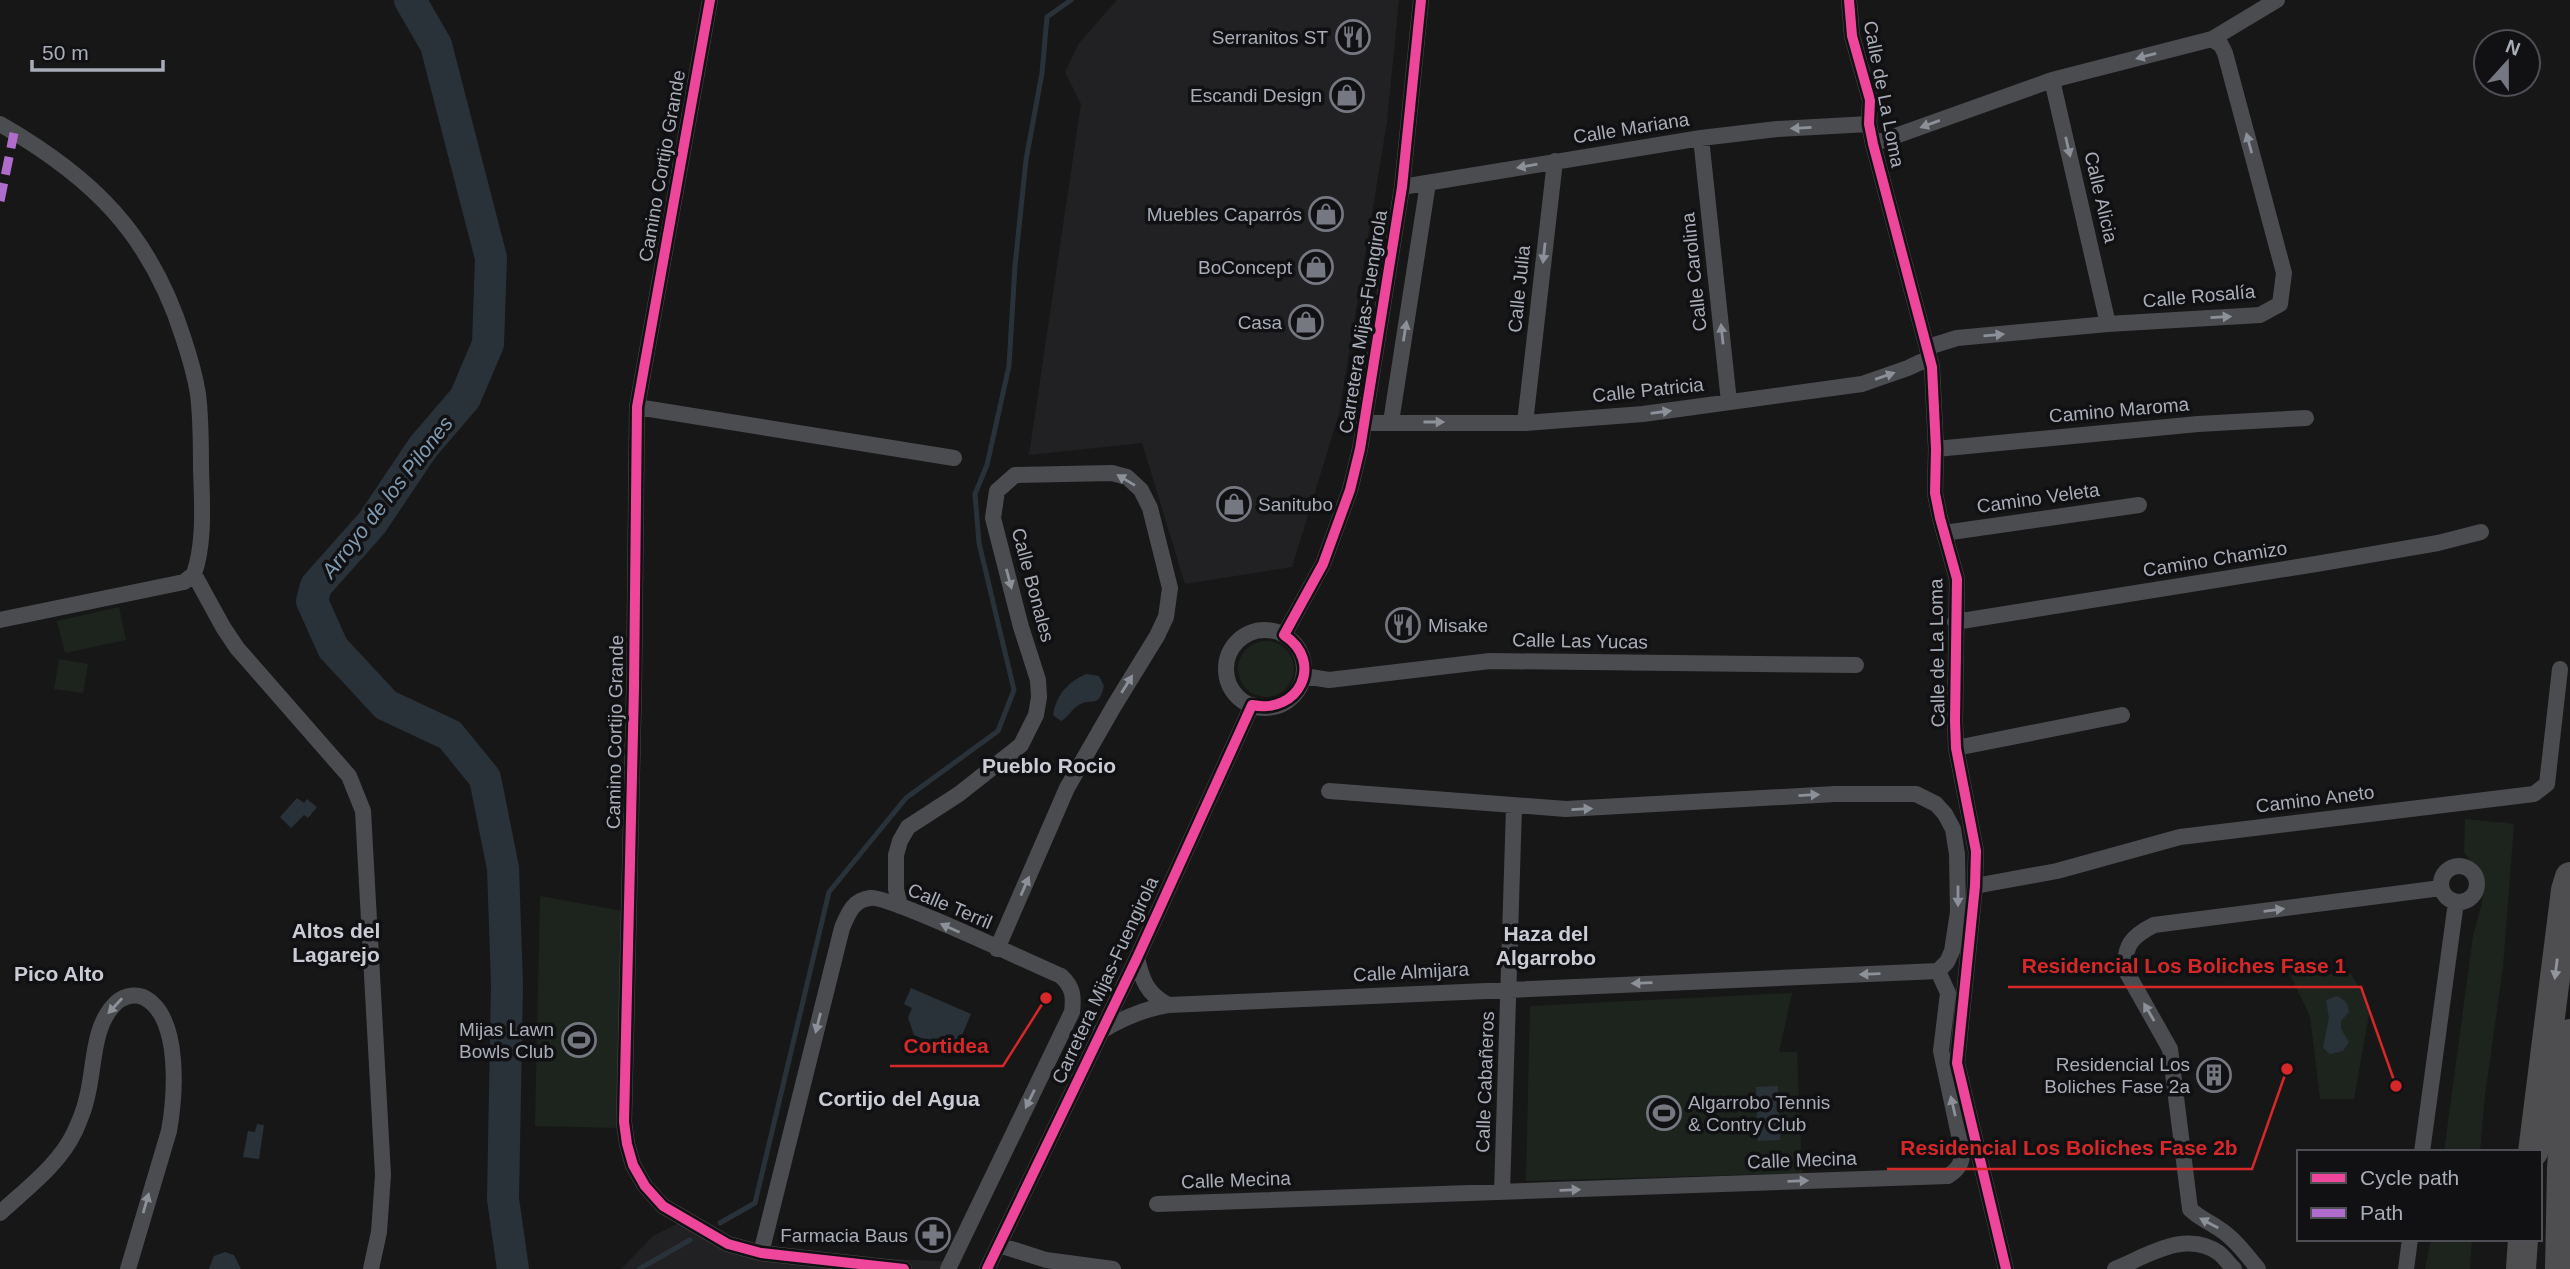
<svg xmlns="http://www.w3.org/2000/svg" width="2570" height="1269" font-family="Helvetica,sans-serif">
	<rect width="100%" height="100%" fill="#171717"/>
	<path fill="#212123" d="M 1117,0 L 1399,0 L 1387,122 L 1339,414 L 1292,567 L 1185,584 L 1142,443 L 1029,455 L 1081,104 L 1065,72 L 1079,43 Z
		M 694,1215 L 730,1236 L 756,1244 L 851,1257 L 959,1262 L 956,1269 L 621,1269 L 653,1236 Z"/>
	<path fill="#1d241e" d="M 119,607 L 126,640 L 65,653 L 57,621 Z
		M1238 669a28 28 0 1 1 56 0a28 28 0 1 1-56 0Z
		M 59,659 L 88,664 L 83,693 L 54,689 Z
		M 2465,819 L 2514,824 L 2503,967 L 2485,1095 L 2480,1152 L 2444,1152 L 2473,936 L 2482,903 L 2483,875 L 2464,853 Z
		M 540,896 L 623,911 L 619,1128 L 535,1126 Z
		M 2350,973 L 2364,994 L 2370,1009 L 2354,1099 L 2320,1099 L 2310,1016 L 2290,975 Z
		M 1792,993 L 1779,1052 L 1797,1052 L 1802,1173 L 1526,1181 L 1530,1006 Z
		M 2431,1239 L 2472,1239 L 2470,1269 L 2425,1269 Z"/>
	<path fill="#2a3239" d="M 1086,674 L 1099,676 L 1104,686 C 1103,690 1102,694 1100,697 C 1096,704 1090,700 1083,703 C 1073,706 1070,716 1061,721 L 1053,715 C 1057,694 1067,683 1086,674 Z
		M 297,798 L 304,803 L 307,799 L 317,807 L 308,818 L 304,815 L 291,828 L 280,817 Z
		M 911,988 L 971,1014 L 955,1052 L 914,1035 L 908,1018 L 912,1008 L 904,1004 Z
		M 2337,996 C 2345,1000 2348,1003 2349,1012 L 2341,1021 L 2341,1029 L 2349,1042 L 2343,1051 L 2330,1054 L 2323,1048 L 2329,1018 L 2326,1000 Z
		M 1778,1086 L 1780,1140 L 1758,1141 L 1756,1087 Z
		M 257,1124 L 264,1125 L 259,1159 L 243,1157 L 248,1131 L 255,1132 Z
		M 225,1252 L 234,1255 L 241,1269 L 209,1269 L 214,1256 Z"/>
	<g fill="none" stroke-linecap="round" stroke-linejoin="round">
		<path stroke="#2a3239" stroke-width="5" d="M 720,1223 L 755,1203 L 829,892 L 906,798 L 998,731 L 1014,690 L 979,543 L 975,494 L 987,465 L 1009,366 L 1015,266 L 1026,160 L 1042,73 L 1047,17 L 1071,0
			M 639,1269 L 690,1240"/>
		<path stroke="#2a3239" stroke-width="32" d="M 410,0 L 436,45 L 491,258 L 488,344 L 465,398 L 423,447 L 372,523 L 316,586 L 312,601 L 333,648 L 386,705 L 450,735 L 485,778 L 503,868 L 507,984 L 503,1199 L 513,1269"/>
		<path stroke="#4b4c50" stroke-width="16" d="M 710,0 L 637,407 L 634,688 L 624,1122 L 627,1144 L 633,1165 L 645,1186 L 663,1206 L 728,1244 L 761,1253 L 904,1269
			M 1849,0 L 1852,36 L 1870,100 L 1869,124 L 1873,144 L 1932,367 L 1936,449 L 1935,493 L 1940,518 L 1957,579 L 1955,721 L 1956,748 L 1976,851 L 1975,886 L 1957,1063 L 2006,1269
			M 2052,80 L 2108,324
			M 0,124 C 92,177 150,233 183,337 C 189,355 195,375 198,394 C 201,418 201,444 201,468 C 202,502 205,542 194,574
			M 1701,138 L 1729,402
			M 1873,144 L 2052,80 L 2212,39 L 2277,0
			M 1402,187 L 1701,138 L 1777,129 L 1869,124
			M 1928,347 L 1957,338 L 2108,324 L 2260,315 L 2280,304 L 2284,273 L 2225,53 L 2221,45 L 2212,39
			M 637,407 L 954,458
			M 1391,422 L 1428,183
			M 1366,423 L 1525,423 L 1643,414 L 1862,384 L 1908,368 L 1929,358
			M 1525,423 L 1555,161
			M 1936,449 L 2198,424 L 2306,418
			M 1944,533 L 2139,505
			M 194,574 L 223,627 L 237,648 L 349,776 L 363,811 L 383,1175 L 379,1232 L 371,1269
			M 0,620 L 184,582 L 194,574
			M 1955,622 L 2316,564 L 2438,543 L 2481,532
			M1226 669a39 39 0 1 1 78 0a39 39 0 1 1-78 0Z
			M 1284,635 L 1323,564 L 1350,490 L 1360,449 L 1402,187 L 1421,0
			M 1304,676 L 1329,680 L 1490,661 L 1856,665
			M 1956,748 L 2122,715
			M 1329,791 L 1566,809 L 1835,794 L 1916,794 L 1936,804 L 1945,814 L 1953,829 L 1957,854 L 1958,912 L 1952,951 L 1947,962 L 1938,971
			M2441 884a18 18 0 1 1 36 0a18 18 0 1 1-36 0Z
			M 1975,886 L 2057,871 L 2180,837 L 2534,794 L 2547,784 L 2560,669
			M 900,906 L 896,889 L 896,855 L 900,841 L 908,827 L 959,794 L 1021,745 L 1036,715 L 1039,697 L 1038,680 L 1021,627 L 993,518 L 997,491 L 1015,475 L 1112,473 L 1127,477 L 1141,490 L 1150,508 L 1170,588 L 1166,617 L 1157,636 L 1114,706 L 1067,788 L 997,949
			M 1137,958 C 1142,980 1147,994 1168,1005
			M 1101,1031 C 1123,1018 1143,1009 1168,1005 L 1938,971
			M 2422,1152 L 2456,902
			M 1502,1192 L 1514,807
			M 1157,1204 L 1948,1176 C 1959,1169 1963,1162 1962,1149 L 1941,1051 L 1948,993 L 1938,971
			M 0,1213 C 26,1189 60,1164 75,1131 C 79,1122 84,1111 86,1101 C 95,1071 91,1029 114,1005 C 121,997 133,993 143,997 C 182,1016 175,1097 169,1131 L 128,1269
			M 999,1245 L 1046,1260 L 1113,1269
			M 761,1253 L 842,928 C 848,914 853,900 870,898 C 889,895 1032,964 1061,976 C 1073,987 1074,996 1072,1012 L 948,1269
			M 987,1269 L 1137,958 L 1252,705
			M 2115,1269 C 2147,1256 2186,1229 2219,1253 C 2224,1257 2229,1264 2234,1269
			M 2258,1269 C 2246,1254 2234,1238 2218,1228 C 2208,1221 2199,1218 2190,1209 L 2170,1049 L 2126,971 C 2123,946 2132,936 2154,925 L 2441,888
			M 2406,1269 L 2410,1239"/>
		<path stroke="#4e4e51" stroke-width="30" d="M 2533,1152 L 2566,890 L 2570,877
			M 2521,1269 L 2523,1239
			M 2560,1269 L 2562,1169 L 2570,1034"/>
		<path stroke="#b06ccc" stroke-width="9" stroke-dasharray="18 9" stroke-linecap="butt" d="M 0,201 L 14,133"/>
		<g stroke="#111113" stroke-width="15">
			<path id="cycleway" d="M 710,0 L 637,407 L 634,688 L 624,1122 L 627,1144 L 633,1165 L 645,1186 L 663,1206 L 728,1244 L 761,1253 L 904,1269
				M 1849,0 L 1852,36 L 1870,100 L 1869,124 L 1873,144 L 1932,367 L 1936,449 L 1935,493 L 1940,518 L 1957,579 L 1955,721 L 1956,748 L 1976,851 L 1975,886 L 1957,1063 L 2006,1269
				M 987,1269 L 1137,958 L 1252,705 C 1299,715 1325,662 1284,635 L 1323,564 L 1350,490 L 1360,449 L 1402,187 L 1421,0"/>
		</g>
		<use href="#cycleway" stroke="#ed469a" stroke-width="10"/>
	</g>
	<defs><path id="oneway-solid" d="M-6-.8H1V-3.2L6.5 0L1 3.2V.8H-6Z" transform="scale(1.75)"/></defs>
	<g fill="#8c9099">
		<use href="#oneway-solid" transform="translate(2146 56) rotate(165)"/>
		<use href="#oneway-solid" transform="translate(1930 124) rotate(160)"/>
		<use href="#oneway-solid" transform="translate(1801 128) rotate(177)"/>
		<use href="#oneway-solid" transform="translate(2249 143) rotate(-105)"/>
		<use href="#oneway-solid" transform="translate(2068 147) rotate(77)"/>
		<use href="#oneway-solid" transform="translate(1527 166) rotate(170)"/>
		<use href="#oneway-solid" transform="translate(1544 253) rotate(96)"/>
		<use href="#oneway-solid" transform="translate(2221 317) rotate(-3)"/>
		<use href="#oneway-solid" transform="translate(1405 331) rotate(-81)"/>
		<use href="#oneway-solid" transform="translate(1722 334) rotate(-96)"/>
		<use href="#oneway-solid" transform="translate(1994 335) rotate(-5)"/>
		<use href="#oneway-solid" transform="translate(1885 376) rotate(-19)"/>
		<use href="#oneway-solid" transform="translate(1661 412) rotate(-8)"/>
		<use href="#oneway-solid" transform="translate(1434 422)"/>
		<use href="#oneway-solid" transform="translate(1126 480) rotate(-149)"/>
		<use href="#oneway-solid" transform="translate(1009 579) rotate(75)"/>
		<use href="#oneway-solid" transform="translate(1127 684) rotate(-58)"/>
		<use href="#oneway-solid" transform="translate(1809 795) rotate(-3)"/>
		<use href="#oneway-solid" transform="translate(1582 809) rotate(-3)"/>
		<use href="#oneway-solid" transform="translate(1025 886) rotate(-66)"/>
		<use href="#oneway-solid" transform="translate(1958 896) rotate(90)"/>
		<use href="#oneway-solid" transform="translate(2274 910) rotate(-7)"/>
		<use href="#oneway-solid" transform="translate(950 928) rotate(-156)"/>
		<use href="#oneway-solid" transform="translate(1870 974) rotate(178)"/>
		<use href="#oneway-solid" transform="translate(1642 983) rotate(178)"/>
		<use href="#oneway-solid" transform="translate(115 1006) rotate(133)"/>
		<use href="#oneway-solid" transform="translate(2149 1012) rotate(-120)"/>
		<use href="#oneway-solid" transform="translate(818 1023) rotate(104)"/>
		<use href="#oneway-solid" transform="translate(1030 1099) rotate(116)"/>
		<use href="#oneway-solid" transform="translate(1953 1106) rotate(-103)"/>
		<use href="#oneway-solid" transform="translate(1798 1181) rotate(-2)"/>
		<use href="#oneway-solid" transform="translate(1570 1190) rotate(-2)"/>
		<use href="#oneway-solid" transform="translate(146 1203) rotate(-74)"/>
		<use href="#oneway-solid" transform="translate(2209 1223) rotate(-152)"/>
	</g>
	<use fill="#92959e" href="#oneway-solid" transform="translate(2556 969) rotate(97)"/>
	<defs>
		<g id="restaurant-ring" transform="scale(1.75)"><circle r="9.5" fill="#111113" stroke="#757880" stroke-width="1.5"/><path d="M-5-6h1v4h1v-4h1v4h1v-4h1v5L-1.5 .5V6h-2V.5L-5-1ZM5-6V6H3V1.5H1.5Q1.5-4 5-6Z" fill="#757880"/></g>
		<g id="shop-ring" transform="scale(1.75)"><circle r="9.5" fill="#111113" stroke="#757880" stroke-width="1.5"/><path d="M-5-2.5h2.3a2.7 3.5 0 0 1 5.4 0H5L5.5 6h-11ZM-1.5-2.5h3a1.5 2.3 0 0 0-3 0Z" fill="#757880"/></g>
		<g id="stadium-ring" transform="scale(1.75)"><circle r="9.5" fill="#111113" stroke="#757880" stroke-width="1.5"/><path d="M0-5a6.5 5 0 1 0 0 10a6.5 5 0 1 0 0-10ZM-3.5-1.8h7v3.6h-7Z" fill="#757880"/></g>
		<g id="building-ring" transform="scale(1.75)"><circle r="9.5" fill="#111113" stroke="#757880" stroke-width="1.5"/><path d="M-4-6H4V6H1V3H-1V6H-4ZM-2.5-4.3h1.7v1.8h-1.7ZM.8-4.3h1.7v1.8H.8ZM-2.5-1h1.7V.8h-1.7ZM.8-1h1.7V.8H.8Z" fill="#757880"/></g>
		<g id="pharmacy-ring" transform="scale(1.75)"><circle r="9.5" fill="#111113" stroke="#757880" stroke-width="1.5"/><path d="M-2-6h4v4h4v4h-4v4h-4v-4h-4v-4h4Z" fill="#757880"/></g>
	</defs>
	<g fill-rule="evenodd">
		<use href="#restaurant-ring" x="1353" y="37"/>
		<use href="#shop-ring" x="1347" y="95"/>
		<use href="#shop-ring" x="1326" y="214"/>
		<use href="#shop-ring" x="1316" y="267"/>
		<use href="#shop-ring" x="1306" y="322"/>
		<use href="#shop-ring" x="1234" y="504"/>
		<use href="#restaurant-ring" x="1403" y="625"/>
		<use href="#stadium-ring" x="579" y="1040"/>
		<use href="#building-ring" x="2214" y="1075"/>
		<use href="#stadium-ring" x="1664" y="1113"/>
		<use href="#pharmacy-ring" x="933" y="1235"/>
	</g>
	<g text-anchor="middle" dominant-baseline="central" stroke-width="7" stroke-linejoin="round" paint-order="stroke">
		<g font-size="19" fill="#a8adb8" stroke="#111113" text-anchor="end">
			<text x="1328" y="37">Serranitos ST</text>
			<text x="1322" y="95">Escandi Design</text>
			<text x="1302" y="214">Muebles Caparrós</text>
			<text x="1292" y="267">BoConcept</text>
			<text x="1282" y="322">Casa</text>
			<text x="1258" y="504" text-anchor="start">Sanitubo</text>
			<text x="1428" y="625" text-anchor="start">Misake</text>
			<text x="554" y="1029">Mijas Lawn<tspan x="554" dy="22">Bowls Club</tspan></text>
			<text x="2190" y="1064">Residencial Los<tspan x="2190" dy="22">Boliches Fase 2a</tspan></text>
			<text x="1688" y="1102" text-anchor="start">Algarrobo Tennis<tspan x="1688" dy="22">&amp; Contry Club</tspan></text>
			<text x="908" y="1235">Farmacia Baus</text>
		</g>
		<g font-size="19" fill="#a8adb8" stroke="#111113">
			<text transform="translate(1884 94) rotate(79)">Calle de La Loma</text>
			<text transform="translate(1631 128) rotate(-9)">Calle Mariana</text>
			<text transform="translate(662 166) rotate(-80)">Camino Cortijo Grande</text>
			<text transform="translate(2101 197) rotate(77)">Calle Alicia</text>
			<text transform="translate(1694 272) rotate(-96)">Calle Carolina</text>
			<text transform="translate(1519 289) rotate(-84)">Calle Julia</text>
			<text transform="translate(2199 296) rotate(-5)">Calle Rosalía</text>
			<text transform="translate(1363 322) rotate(-81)">Carretera Mijas-Fuengirola</text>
			<text transform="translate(1648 390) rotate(-6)">Calle Patricia</text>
			<text transform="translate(2119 410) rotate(-5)">Camino Maroma</text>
			<text transform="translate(2038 498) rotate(-8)">Camino Veleta</text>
			<text transform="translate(2215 559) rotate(-9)">Camino Chamizo</text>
			<text transform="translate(1033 585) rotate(75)">Calle Bonales</text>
			<text transform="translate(1580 641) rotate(1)">Calle Las Yucas</text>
			<text transform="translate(1937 653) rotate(-91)">Calle de La Loma</text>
			<text transform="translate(615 732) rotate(-89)">Camino Cortijo Grande</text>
			<text transform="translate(2315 799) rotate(-7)">Camino Aneto</text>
			<text transform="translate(950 906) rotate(23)">Calle Terril</text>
			<text transform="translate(1411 972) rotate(-3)">Calle Almijara</text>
			<text transform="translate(1105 980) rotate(-65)">Carretera Mijas-Fuengirola</text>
			<text transform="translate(1485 1082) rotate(-88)">Calle Cabañeros</text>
			<text transform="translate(1802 1160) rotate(-2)">Calle Mecina</text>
			<text transform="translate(1236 1180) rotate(-2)">Calle Mecina</text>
		</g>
		<g font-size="21" font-style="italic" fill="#7f9bb3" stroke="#111113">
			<text transform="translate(387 497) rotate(-52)">Arroyo de los Pilones</text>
		</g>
		<g font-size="21" font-weight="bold" fill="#c9ccd4" stroke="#111113">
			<text x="1049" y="765">Pueblo Rocio</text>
			<text x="336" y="930">Altos del<tspan x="336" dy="24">Lagarejo</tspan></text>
			<text x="1546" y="933">Haza del<tspan x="1546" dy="24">Algarrobo</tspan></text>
			<text x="59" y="973">Pico Alto</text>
			<text x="899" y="1098">Cortijo del Agua</text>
		</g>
	</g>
	<path fill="none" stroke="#d62828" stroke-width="2.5" d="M2396 1086L2361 987H2008M1046 998L1003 1066H890M2287 1069L2252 1169H1887"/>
	<g fill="#d62828" stroke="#111113" stroke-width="2.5">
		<circle cx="2396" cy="1086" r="7"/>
		<circle cx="1046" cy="998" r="7"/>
		<circle cx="2287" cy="1069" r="7"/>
	</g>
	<g font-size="21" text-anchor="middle" font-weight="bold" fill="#d62828" stroke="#111113" stroke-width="7" stroke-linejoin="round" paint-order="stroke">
		<text x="2184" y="973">Residencial Los Boliches Fase 1</text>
		<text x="946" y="1053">Cortidea</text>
		<text x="2069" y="1155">Residencial Los Boliches Fase 2b</text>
	</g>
	<rect x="2297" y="1150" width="245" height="91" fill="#111113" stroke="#4d4f55" stroke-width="2"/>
	<rect x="2311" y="1173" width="35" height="10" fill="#ed469a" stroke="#4d4f55" stroke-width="2"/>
	<text x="2360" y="1185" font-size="21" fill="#a8adb8">Cycle path</text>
	<rect x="2311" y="1208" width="35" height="10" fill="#b06ccc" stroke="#4d4f55" stroke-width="2"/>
	<text x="2360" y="1220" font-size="21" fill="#a8adb8">Path</text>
	<g transform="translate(2507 63) rotate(21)"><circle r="33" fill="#111113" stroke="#4d4f55" stroke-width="2"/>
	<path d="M0-5L12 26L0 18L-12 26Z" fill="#757880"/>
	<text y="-10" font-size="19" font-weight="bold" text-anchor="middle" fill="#a8adb8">N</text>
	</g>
	<path d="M32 60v10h131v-10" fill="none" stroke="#a8adb8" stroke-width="3.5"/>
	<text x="42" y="60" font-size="21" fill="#a8adb8" stroke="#111113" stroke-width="5" paint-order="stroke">50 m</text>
</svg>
